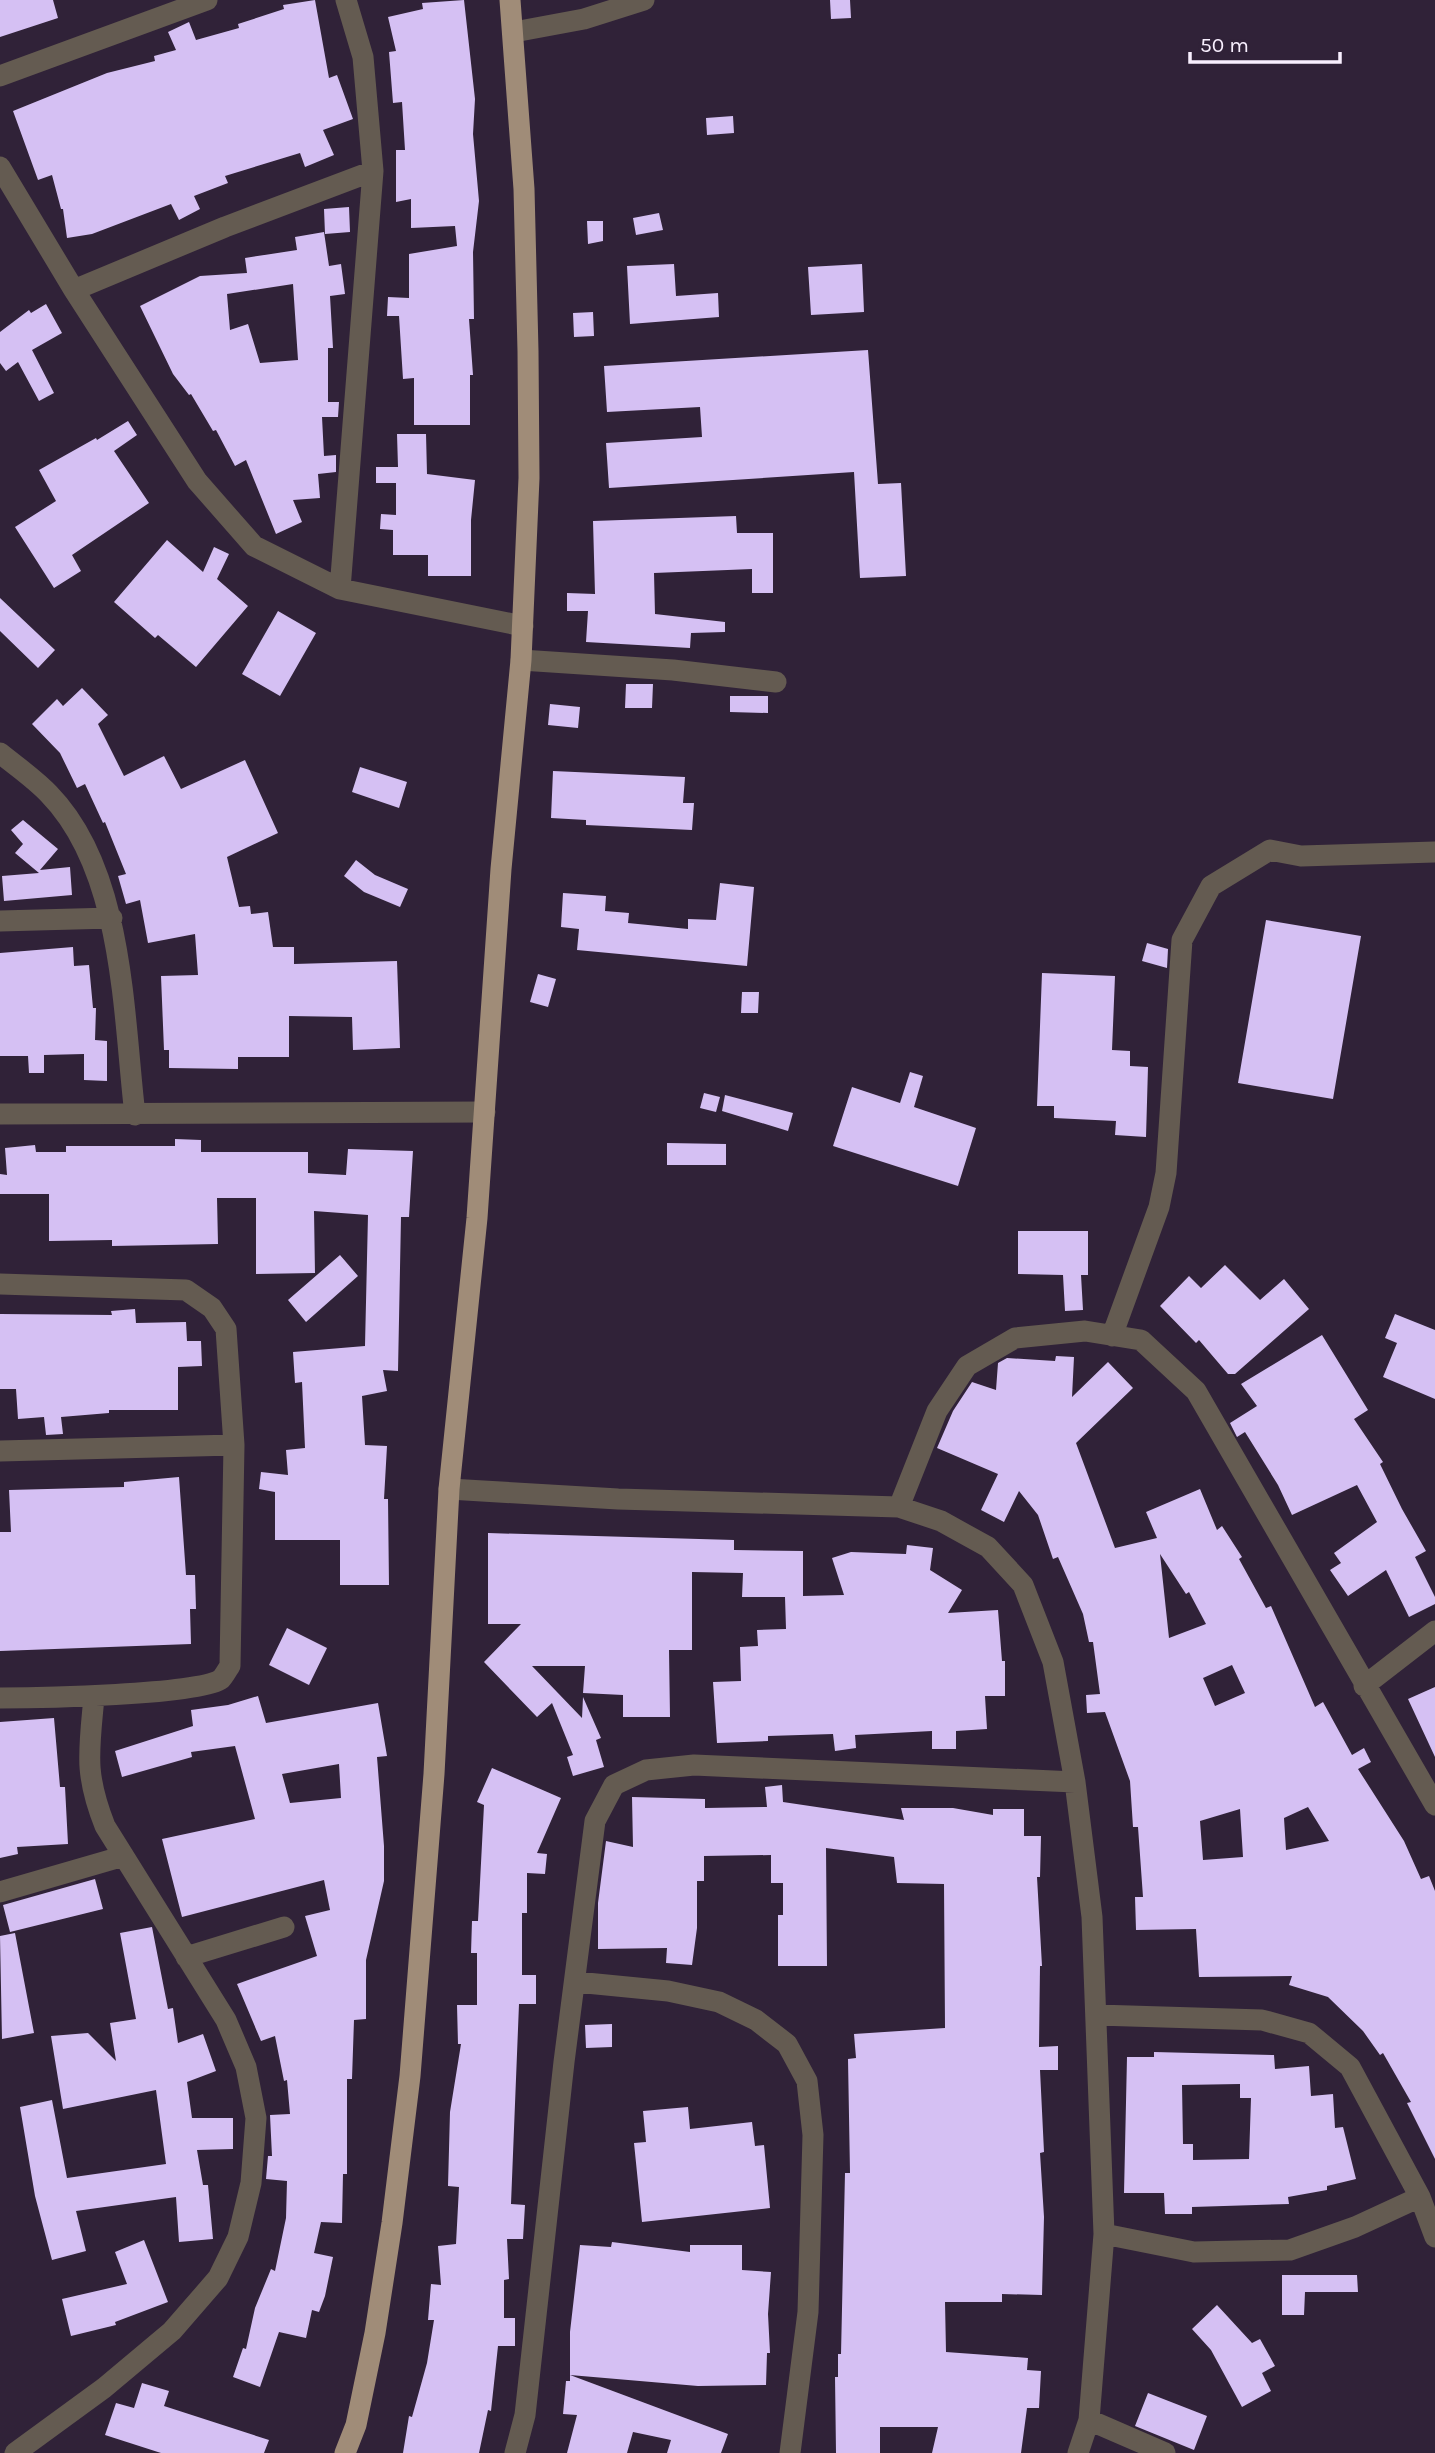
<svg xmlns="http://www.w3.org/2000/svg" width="1435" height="2453" font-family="Karla,sans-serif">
	<rect width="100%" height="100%" fill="#302238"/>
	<path fill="#d5c0f3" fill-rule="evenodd" d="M 0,0 L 53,0 L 58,18 L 0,37 Z
		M 315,0 L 329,78 L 337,75 L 353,119 L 323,130 L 334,155 L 305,167 L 300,153 L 225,176 L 228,183 L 194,196 L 200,209 L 179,220 L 171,204 L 92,234 L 67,238 L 63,209 L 61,209 L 52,175 L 38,180 L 13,111 L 107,73 L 155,61 L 154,56 L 176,50 L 168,32 L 189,22 L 196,40 L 239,28 L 238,24 L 284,9 L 283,5 Z
		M 464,0 L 475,99 L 473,134 L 479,201 L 473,252 L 474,319 L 469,319 L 473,375 L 470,375 L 470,425 L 414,425 L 414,378 L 403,379 L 399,316 L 387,316 L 388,297 L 409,298 L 409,254 L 457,246 L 455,226 L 411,228 L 411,199 L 396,202 L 396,150 L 405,150 L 402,102 L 393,103 L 389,52 L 396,51 L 388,17 L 423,9 L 422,3 Z
		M 830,0 L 850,0 L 851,18 L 831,19 Z
		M 733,116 L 734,133 L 707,135 L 706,118 Z
		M 349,207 L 350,232 L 325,234 L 324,209 Z
		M 659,213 L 663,230 L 636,235 L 633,218 Z
		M 587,221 L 603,221 L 603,241 L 588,244 Z
		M 324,232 L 329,266 L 341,264 L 345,294 L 330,296 L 333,348 L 328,348 L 328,402 L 339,402 L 338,417 L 322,417 L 324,456 L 336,455 L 336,472 L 318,474 L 320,498 L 293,500 L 302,522 L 276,534 L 246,460 L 235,466 L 216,430 L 213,431 L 191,394 L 189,395 L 173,374 L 140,306 L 200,276 L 247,273 L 245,258 L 297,250 L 295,237 ZM 293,284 L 298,360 L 260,363 L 248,324 L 230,330 L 227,294 Z
		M 674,264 L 676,296 L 718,293 L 719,317 L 630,324 L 627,266 Z
		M 862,264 L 864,312 L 811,315 L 808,267 Z
		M 46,304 L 62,333 L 32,350 L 54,393 L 39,401 L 18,362 L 6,371 L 0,363 L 0,332 L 29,310 L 31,313 Z
		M 593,312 L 594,336 L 574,337 L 573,313 Z
		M 868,350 L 878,484 L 901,483 L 906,576 L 860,578 L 854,472 L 609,488 L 606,443 L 702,437 L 700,407 L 607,412 L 604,366 Z
		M 128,421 L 137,435 L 114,451 L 149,503 L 72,555 L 81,571 L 54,588 L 15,527 L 56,501 L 39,470 L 96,438 L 97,440 Z
		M 397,434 L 426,434 L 427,474 L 475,480 L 471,520 L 471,576 L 428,576 L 428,555 L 393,555 L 393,530 L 380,529 L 381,514 L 396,515 L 396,483 L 376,483 L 376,467 L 398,467 Z
		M 736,516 L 737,533 L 773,533 L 773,593 L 752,593 L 752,569 L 654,573 L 655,614 L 725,622 L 725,632 L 691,633 L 690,648 L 586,642 L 588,611 L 567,611 L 567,593 L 595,594 L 593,521 Z
		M 167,540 L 203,572 L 214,547 L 229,554 L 217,579 L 248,606 L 196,667 L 158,635 L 155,638 L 114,602 Z
		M 0,598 L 55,650 L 38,668 L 0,631 Z
		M 278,611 L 316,633 L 280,696 L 242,674 Z
		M 626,684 L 653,684 L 652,708 L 625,708 Z
		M 82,688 L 108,715 L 98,724 L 124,776 L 164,756 L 181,789 L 245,760 L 278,833 L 227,857 L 239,907 L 250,906 L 251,914 L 268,912 L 273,947 L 294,947 L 294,964 L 397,961 L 400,1048 L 353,1050 L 352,1017 L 289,1016 L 289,1057 L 238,1057 L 238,1069 L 169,1068 L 169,1050 L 164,1050 L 161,976 L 198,975 L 195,934 L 148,943 L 140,900 L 126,904 L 118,876 L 126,874 L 105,822 L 103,823 L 85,784 L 77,788 L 60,753 L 32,724 L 57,699 L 63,706 Z
		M 730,696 L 768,696 L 768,713 L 730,712 Z
		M 550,704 L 580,707 L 578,728 L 548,725 Z
		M 360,767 L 407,782 L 399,808 L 352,792 Z
		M 553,771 L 685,777 L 683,803 L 694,803 L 692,830 L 586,825 L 586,820 L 551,818 Z
		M 23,820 L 58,849 L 40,870 L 70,867 L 72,895 L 4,901 L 2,876 L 39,873 L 15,853 L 23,844 L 11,830 Z
		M 356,860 L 375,875 L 408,889 L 400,907 L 364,892 L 344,876 Z
		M 720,883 L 754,887 L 747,966 L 577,950 L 579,929 L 561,927 L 563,893 L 606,896 L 605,911 L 629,913 L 628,923 L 688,929 L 688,919 L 716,920 Z
		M 1266,920 L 1361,936 L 1333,1099 L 1238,1083 Z
		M 1147,943 L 1168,949 L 1167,968 L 1142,961 Z
		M 73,947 L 74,966 L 89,965 L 93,1008 L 96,1008 L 95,1040 L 107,1041 L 107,1081 L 84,1080 L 84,1054 L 44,1055 L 44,1073 L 29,1073 L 28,1056 L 0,1056 L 0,953 Z
		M 1042,973 L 1115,976 L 1112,1050 L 1130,1051 L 1130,1066 L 1148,1067 L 1146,1137 L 1115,1135 L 1116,1121 L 1054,1118 L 1054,1106 L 1037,1106 Z
		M 538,974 L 556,979 L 548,1007 L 530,1002 Z
		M 742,992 L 759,992 L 758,1013 L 741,1013 Z
		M 910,1072 L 923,1076 L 914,1107 L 976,1128 L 958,1186 L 833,1146 L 852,1087 L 900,1103 Z
		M 704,1093 L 720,1097 L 716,1112 L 700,1108 Z
		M 725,1095 L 793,1113 L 788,1131 L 722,1111 Z
		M 175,1139 L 201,1140 L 201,1152 L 308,1152 L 308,1173 L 346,1175 L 348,1149 L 413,1151 L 409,1217 L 401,1217 L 398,1371 L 383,1370 L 387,1391 L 362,1396 L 365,1445 L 387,1446 L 384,1499 L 388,1499 L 389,1585 L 340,1585 L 340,1540 L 275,1540 L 275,1492 L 259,1489 L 261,1472 L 288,1475 L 286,1450 L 305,1448 L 302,1382 L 295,1383 L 293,1352 L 365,1346 L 368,1215 L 314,1211 L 315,1273 L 256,1274 L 256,1198 L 217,1198 L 218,1244 L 112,1246 L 112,1240 L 49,1241 L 49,1194 L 0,1194 L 0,1174 L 7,1175 L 5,1148 L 35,1145 L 36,1152 L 66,1152 L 66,1146 L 175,1146 Z
		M 667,1143 L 726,1144 L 726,1165 L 667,1165 Z
		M 1018,1231 L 1088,1231 L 1088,1275 L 1081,1275 L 1083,1310 L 1065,1311 L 1063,1275 L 1018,1274 Z
		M 340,1255 L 358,1276 L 306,1322 L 288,1300 Z
		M 1225,1265 L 1260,1300 L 1284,1279 L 1309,1309 L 1235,1374 L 1228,1374 L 1199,1340 L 1196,1343 L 1160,1306 L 1189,1276 L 1201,1288 Z
		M 135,1309 L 136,1323 L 186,1322 L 187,1341 L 201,1341 L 202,1366 L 178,1367 L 178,1410 L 109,1410 L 109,1413 L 61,1417 L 63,1434 L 46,1435 L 44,1417 L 18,1419 L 16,1389 L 0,1389 L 0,1314 L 112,1315 L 111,1311 Z
		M 1395,1314 L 1435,1330 L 1435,1399 L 1383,1377 L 1397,1343 L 1385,1338 Z
		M 1322,1335 L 1368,1410 L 1354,1419 L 1383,1462 L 1380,1464 L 1402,1509 L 1426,1551 L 1415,1557 L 1435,1597 L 1435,1604 L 1409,1617 L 1386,1570 L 1348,1596 L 1330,1570 L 1341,1563 L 1334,1553 L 1377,1522 L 1357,1485 L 1292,1515 L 1278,1485 L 1245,1432 L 1237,1437 L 1230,1423 L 1257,1406 L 1241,1384 Z
		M 1056,1356 L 1074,1357 L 1072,1397 L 1108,1362 L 1133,1388 L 1076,1443 L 1115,1548 L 1157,1538 L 1146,1512 L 1200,1489 L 1217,1530 L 1222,1526 L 1242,1557 L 1239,1559 L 1266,1608 L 1271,1606 L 1315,1707 L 1323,1702 L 1352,1755 L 1364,1748 L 1371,1762 L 1358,1769 L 1404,1841 L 1421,1879 L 1429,1876 L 1435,1891 L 1435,2159 L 1407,2103 L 1411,2102 L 1383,2053 L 1380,2055 L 1363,2031 L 1328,1997 L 1289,1985 L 1292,1976 L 1199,1977 L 1196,1929 L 1136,1930 L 1135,1897 L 1143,1897 L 1138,1827 L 1133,1827 L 1130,1781 L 1105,1712 L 1087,1713 L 1086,1695 L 1100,1694 L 1093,1642 L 1089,1642 L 1083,1614 L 1058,1557 L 1053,1559 L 1038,1515 L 1019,1491 L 1004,1522 L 981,1510 L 998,1474 L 937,1448 L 953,1411 L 972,1382 L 996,1390 L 998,1363 L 1007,1358 L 1055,1361 ZM 1160,1554 L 1186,1594 L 1189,1592 L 1206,1624 L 1169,1638 ZM 1232,1665 L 1245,1693 L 1215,1706 L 1203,1678 ZM 1308,1807 L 1329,1841 L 1286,1850 L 1284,1818 ZM 1240,1809 L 1243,1857 L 1203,1860 L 1200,1821 Z
		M 179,1477 L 186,1575 L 195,1575 L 196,1609 L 190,1609 L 191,1644 L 0,1651 L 0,1532 L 11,1532 L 9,1490 L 124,1487 L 124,1482 Z
		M 488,1533 L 734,1540 L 734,1550 L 803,1551 L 803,1596 L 844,1595 L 832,1558 L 851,1552 L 906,1554 L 907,1545 L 933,1548 L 930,1570 L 962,1590 L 948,1613 L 998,1610 L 1002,1661 L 1005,1661 L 1005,1696 L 985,1696 L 987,1729 L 956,1731 L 956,1749 L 932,1749 L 932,1731 L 855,1735 L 856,1748 L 835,1751 L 833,1734 L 768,1736 L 768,1741 L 717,1743 L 713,1682 L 741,1681 L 740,1647 L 758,1646 L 757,1630 L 786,1629 L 785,1597 L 742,1597 L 743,1573 L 692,1572 L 692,1650 L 669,1650 L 670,1717 L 623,1717 L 623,1695 L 583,1693 L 585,1666 L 532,1666 L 582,1718 L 583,1697 L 601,1738 L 596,1740 L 604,1767 L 573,1776 L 567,1757 L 573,1755 L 552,1703 L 537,1717 L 484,1662 L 521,1624 L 488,1624 Z
		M 287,1628 L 327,1648 L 309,1685 L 269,1665 Z
		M 1435,1687 L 1435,1757 L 1408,1699 Z
		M 258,1696 L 266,1723 L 378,1703 L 387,1756 L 377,1757 L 384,1846 L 384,1881 L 366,1960 L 366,2019 L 354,2020 L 352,2079 L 347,2079 L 347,2174 L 343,2174 L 342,2223 L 321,2222 L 314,2253 L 333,2257 L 325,2296 L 319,2312 L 312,2310 L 306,2338 L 279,2332 L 260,2387 L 233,2377 L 243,2348 L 246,2349 L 255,2308 L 271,2269 L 275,2271 L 286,2218 L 287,2181 L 266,2179 L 268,2156 L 272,2156 L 270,2115 L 290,2114 L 287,2080 L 284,2081 L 275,2036 L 261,2041 L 237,1984 L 317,1956 L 305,1916 L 330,1910 L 324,1880 L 182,1917 L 162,1839 L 255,1819 L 235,1746 L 191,1752 L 192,1757 L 122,1777 L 115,1751 L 193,1726 L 191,1710 L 228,1705 ZM 339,1764 L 341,1798 L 290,1803 L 282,1774 Z
		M 54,1718 L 60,1787 L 65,1787 L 68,1844 L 17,1847 L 18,1854 L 0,1858 L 0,1722 Z
		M 492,1768 L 561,1798 L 537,1853 L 547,1854 L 545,1874 L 527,1873 L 527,1913 L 522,1913 L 522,1975 L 536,1975 L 536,2004 L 519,2004 L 511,2204 L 525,2205 L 523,2239 L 507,2239 L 509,2279 L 504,2280 L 504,2318 L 515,2318 L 515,2346 L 498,2346 L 491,2411 L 488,2410 L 479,2453 L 403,2453 L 409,2416 L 412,2417 L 427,2363 L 434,2320 L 428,2320 L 431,2284 L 441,2285 L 438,2246 L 456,2244 L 459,2187 L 448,2186 L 450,2112 L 461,2044 L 458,2044 L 457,2005 L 477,2005 L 477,1953 L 471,1953 L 472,1921 L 478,1921 L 484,1805 L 477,1802 Z
		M 782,1785 L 783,1802 L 904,1820 L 901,1808 L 953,1808 L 993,1815 L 993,1809 L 1024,1809 L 1024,1836 L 1041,1836 L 1040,1877 L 1037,1877 L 1042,1966 L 1040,1966 L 1039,2047 L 1058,2046 L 1058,2070 L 1040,2070 L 1044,2152 L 1040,2153 L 1044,2217 L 1042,2295 L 1002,2294 L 1002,2302 L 945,2302 L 946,2352 L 1028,2358 L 1027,2370 L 1041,2371 L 1039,2408 L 1027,2408 L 1021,2453 L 932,2453 L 938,2427 L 880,2427 L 880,2453 L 836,2453 L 835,2377 L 838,2377 L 838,2354 L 841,2354 L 845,2173 L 850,2173 L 848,2059 L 856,2058 L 854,2034 L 945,2028 L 944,1884 L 897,1883 L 894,1857 L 826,1848 L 827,1966 L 778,1966 L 778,1915 L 783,1915 L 783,1883 L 771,1883 L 771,1855 L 704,1856 L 704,1881 L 697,1881 L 697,1928 L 692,1965 L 666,1963 L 667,1948 L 598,1949 L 598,1903 L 606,1841 L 633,1847 L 632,1797 L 705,1799 L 705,1808 L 767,1807 L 765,1787 Z
		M 95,1879 L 103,1909 L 10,1932 L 3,1905 Z
		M 152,1927 L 168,2009 L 173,2008 L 178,2043 L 203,2034 L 216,2071 L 187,2082 L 192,2118 L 233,2118 L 233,2149 L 197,2150 L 203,2185 L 208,2185 L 213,2239 L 179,2242 L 176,2197 L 76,2211 L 86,2251 L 52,2260 L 35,2196 L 20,2107 L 52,2100 L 67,2178 L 166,2164 L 156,2090 L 63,2109 L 51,2036 L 88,2033 L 116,2061 L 110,2023 L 136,2019 L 120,1933 Z
		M 15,1933 L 34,2033 L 2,2039 L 0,1936 Z
		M 612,2024 L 612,2047 L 586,2048 L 585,2025 Z
		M 1154,2052 L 1274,2055 L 1275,2069 L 1309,2066 L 1311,2096 L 1333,2094 L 1335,2128 L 1343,2127 L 1356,2179 L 1327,2186 L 1327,2190 L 1288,2197 L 1289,2204 L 1192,2207 L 1192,2214 L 1165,2214 L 1164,2193 L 1124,2193 L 1127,2057 L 1154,2057 ZM 1240,2084 L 1240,2098 L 1251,2098 L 1249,2159 L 1193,2160 L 1193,2144 L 1183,2144 L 1182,2085 Z
		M 688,2107 L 690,2129 L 752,2122 L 755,2146 L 764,2145 L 770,2208 L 642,2222 L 634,2143 L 646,2142 L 643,2111 Z
		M 144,2240 L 168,2302 L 115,2322 L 116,2325 L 71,2336 L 62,2299 L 127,2284 L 115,2252 Z
		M 612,2242 L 690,2252 L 690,2245 L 742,2245 L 742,2270 L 771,2272 L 768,2314 L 770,2353 L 767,2353 L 766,2385 L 698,2386 L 570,2375 L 728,2434 L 721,2453 L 667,2453 L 671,2440 L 633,2432 L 627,2453 L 567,2453 L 577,2415 L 563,2414 L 566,2381 L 570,2381 L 570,2332 L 580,2245 L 611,2247 Z
		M 1282,2275 L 1357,2275 L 1358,2292 L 1305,2292 L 1304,2315 L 1282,2315 Z
		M 1217,2305 L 1252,2343 L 1260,2339 L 1275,2366 L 1262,2373 L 1271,2391 L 1242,2407 L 1211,2350 L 1192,2329 Z
		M 142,2383 L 169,2391 L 164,2406 L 269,2440 L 264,2453 L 161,2453 L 105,2435 L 116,2403 L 134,2408 Z
		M 1148,2393 L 1207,2416 L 1194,2450 L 1135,2426 Z"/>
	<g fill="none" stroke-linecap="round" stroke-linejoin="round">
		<path stroke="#645b51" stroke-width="21" d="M 514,32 L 584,19 L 644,0
			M 0,76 L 207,0
			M 0,167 L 74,290 L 197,481 L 254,546 L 340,589 L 523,626
			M 74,290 L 225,227 L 373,171
			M 340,589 L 373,171 L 363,57 L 346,0
			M 521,660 L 673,670 L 776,682
			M 0,753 C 16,766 35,779 49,794 C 124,871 123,1013 135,1115
			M 0,921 L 112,918
			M 0,1114 L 485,1112
			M 0,1284 L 186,1290 L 212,1308 L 226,1329 L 234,1445 L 230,1666 C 227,1670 224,1676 221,1679 C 201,1695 34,1698 0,1698
			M 1112,1336 L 1159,1207 L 1166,1173 L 1182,940 L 1211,886 L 1270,850 L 1301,856 L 1435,852
			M 0,1451 L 234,1445
			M 449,1489 L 618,1499 L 899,1507 L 941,1521 L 988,1547 L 1023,1585 L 1053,1662 L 1075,1782 L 1092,1917 L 1104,2234 L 1089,2420 L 1078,2453
			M 899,1507 L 937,1411 L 967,1366 L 1015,1338 L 1085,1331 L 1141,1340 L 1196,1391 L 1435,1805
			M 1364,1686 L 1435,1631
			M 0,1892 L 124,1856
			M 186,1957 L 284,1927
			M 576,1982 L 668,1991 L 719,2002 L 756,2020 L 787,2044 L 807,2081 L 813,2135 L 808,2312 L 790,2453
			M 1097,2015 L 1262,2020 L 1309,2033 L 1350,2067 L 1420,2197 L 1435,2237
			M 1104,2234 L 1194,2252 L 1290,2250 L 1355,2227 L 1420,2197
			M 1089,2420 L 1165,2453
			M 15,2453 L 104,2388 L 172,2331 L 218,2278 L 238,2237 L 251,2183 L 256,2118 L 246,2067 L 226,2020 L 105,1826 C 84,1773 89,1752 94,1697
			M 515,2453 L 525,2415 L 564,2062 L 595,1821 L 614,1785 L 646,1770 L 694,1765 L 1075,1782"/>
		<path stroke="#a08c78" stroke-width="21" d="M 345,2453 L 356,2425 L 375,2333 L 392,2223 L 410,2076 L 434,1774 L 449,1489 L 477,1218 L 501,869 L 521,660 L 529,478 L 528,351 L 524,189 L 510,0"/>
	</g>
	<path d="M1190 52v10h150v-10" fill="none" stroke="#f8effe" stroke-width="3.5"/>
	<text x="1200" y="52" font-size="21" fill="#f8effe" stroke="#302238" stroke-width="5" paint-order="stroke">50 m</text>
</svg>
